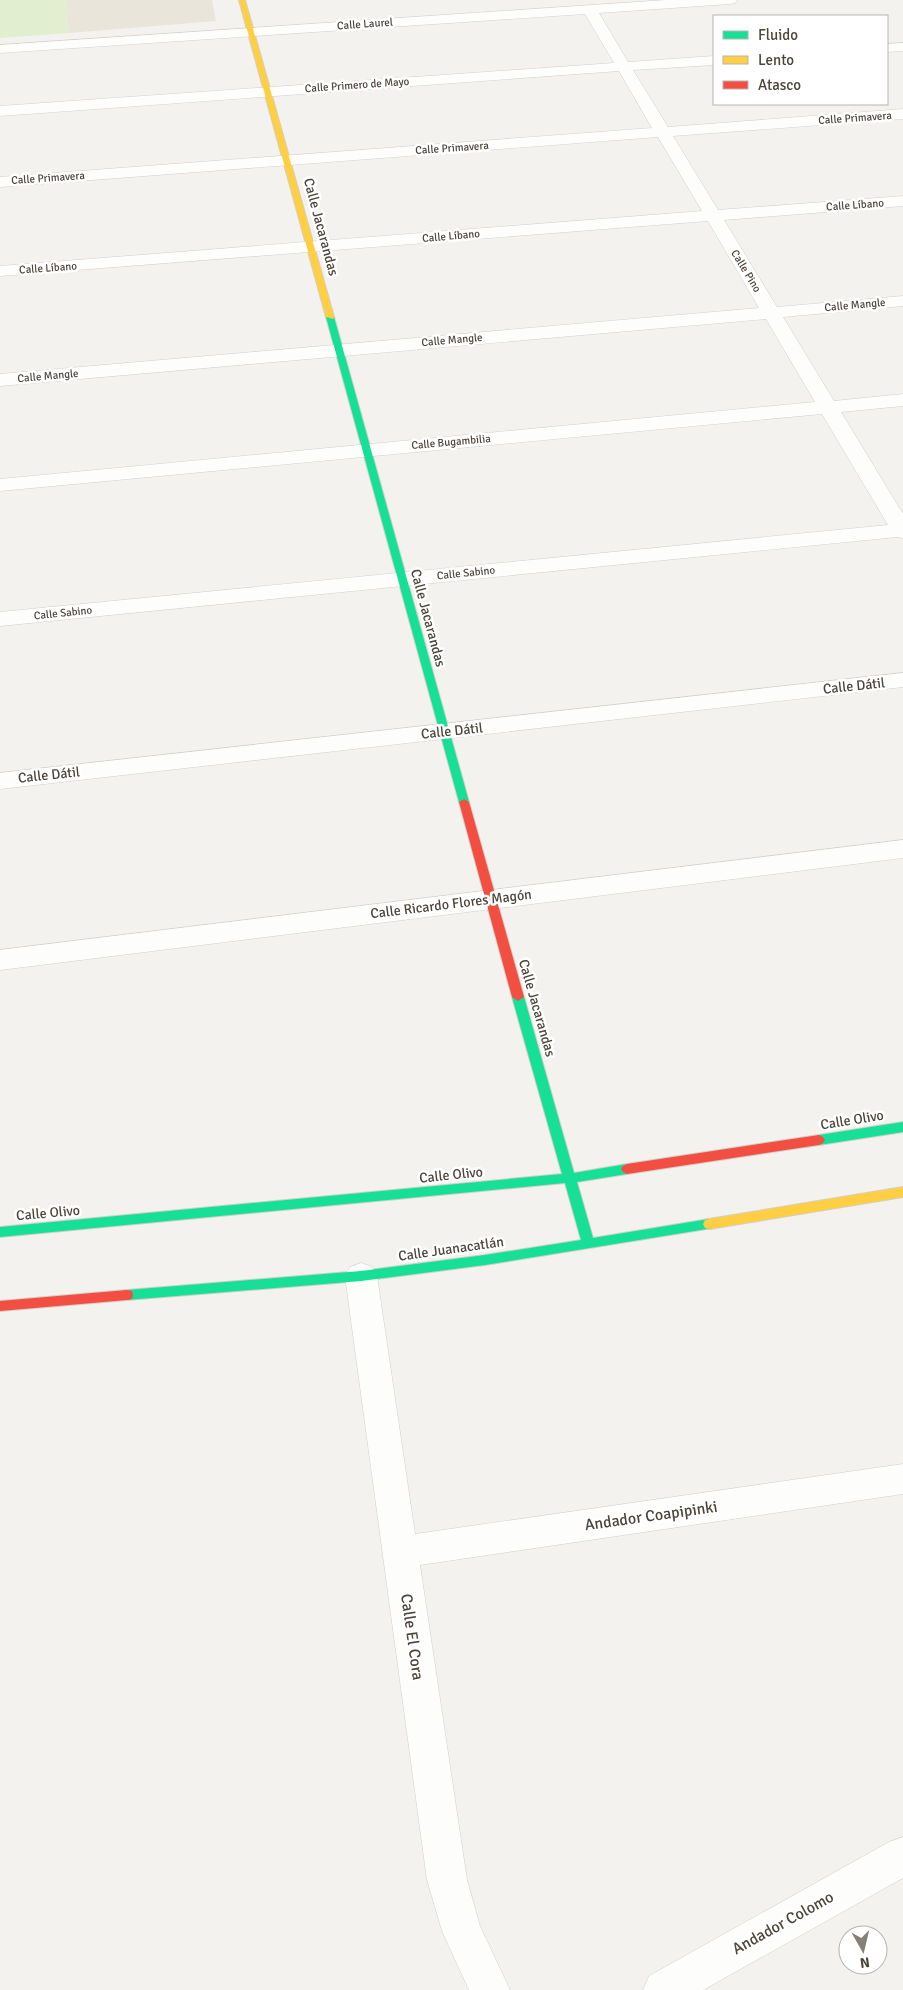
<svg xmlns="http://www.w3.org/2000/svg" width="903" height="1990" font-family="Signika,sans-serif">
	<rect width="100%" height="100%" fill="#f4f2ee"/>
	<path fill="#eae5da" d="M 66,0 L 212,0 L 216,21 L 69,33 Z"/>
	<path fill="#e1eecf" d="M 0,0 L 66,0 L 69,33 L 0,38 Z"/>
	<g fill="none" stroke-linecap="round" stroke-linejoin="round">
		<g stroke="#d2d0cb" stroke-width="1">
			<path id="street" d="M 666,0 L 737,0 L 735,3 L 730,4 L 599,13 L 628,62 L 714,56 L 714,65 L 633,70 L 668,127 L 903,109 L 903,119 L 673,136 L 718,210 L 903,196 L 903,206 L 724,220 L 777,307 L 903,296 L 903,306 L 783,317 L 834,401 L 903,394 L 903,406 L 841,412 L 903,514 L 903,538 L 897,537 L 0,626 L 0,612 L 888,525 L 822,414 L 0,491 L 0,479 L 815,402 L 766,319 L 0,386 L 0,374 L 759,308 L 708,221 L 0,276 L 0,266 L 702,211 L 658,137 L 0,187 L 0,177 L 652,128 L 619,71 L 0,116 L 0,106 L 614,63 L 585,14 L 0,53 L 0,45 Z
				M 903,43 L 903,51 L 887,52 L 887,44 Z
				M 903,673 L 903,687 L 0,789 L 0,773 Z
				M 903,840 L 903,858 L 0,970 L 0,950 Z
				M 361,1263 L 372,1267 L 377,1276 L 415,1534 L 903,1464 L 903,1494 L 420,1565 L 467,1880 L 480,1926 L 510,1990 L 469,1990 L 442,1931 L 427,1880 L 345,1276 L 350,1267 Z
				M 903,1837 L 903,1878 L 703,1990 L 643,1990 L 649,1976 L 889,1842 Z"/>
		</g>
		<g stroke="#d3cfc5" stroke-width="2">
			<path id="fast" d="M 327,315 L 334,317 L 469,802 L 468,804 L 464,805 L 459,802 L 326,317 Z
				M 518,993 L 524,997 L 574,1173 L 627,1164 L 631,1166 L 633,1169 L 631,1172 L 627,1174 L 577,1182 L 593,1238 L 709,1219 L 713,1220 L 715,1224 L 713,1228 L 485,1265 L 361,1281 L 127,1300 L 122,1299 L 121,1295 L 122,1291 L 127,1290 L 361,1271 L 485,1255 L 581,1240 L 565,1183 L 0,1237 L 0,1227 L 562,1174 L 512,997 Z
				M 903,1122 L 903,1132 L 819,1145 L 815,1143 L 813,1140 L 815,1137 L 819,1135 Z"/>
		</g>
		<g stroke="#d3cfc5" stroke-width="2">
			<path id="slow" d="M 239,0 L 245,0 L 334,317 L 333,319 L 326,317 Z
				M 903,1187 L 903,1197 L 709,1229 L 705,1228 L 703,1224 L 705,1220 L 709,1219 Z"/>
		</g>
		<g stroke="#d3cfc5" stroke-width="2">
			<path id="jam" d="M 464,799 L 469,802 L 524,997 L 518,1001 L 512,997 L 459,802 Z
				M 819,1135 L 823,1137 L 825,1140 L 823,1143 L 819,1145 L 627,1174 L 623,1172 L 621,1169 L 623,1166 L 627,1164 Z
				M 127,1290 L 132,1291 L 133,1295 L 132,1299 L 127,1300 L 0,1311 L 0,1301 Z"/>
		</g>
		<use href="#street" fill="#fdfdfc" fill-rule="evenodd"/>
		<use href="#fast" fill="#16e098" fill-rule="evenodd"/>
		<use href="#slow" fill="#ffcf43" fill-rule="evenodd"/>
		<use href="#jam" fill="#f24e42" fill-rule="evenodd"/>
	</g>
	<g text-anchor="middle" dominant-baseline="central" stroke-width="5" stroke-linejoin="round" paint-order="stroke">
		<g font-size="11" fill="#4b4439" stroke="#fff">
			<text transform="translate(365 24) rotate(-4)">Calle Laurel</text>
			<text transform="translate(357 85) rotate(-4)">Calle Primero de Mayo</text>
			<text transform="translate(855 118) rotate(-4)">Calle Primavera</text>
			<text transform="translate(452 148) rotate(-4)">Calle Primavera</text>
			<text transform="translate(48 178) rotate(-4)">Calle Primavera</text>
			<text transform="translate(855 205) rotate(-4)">Calle Líbano</text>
			<text transform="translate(451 236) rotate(-5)">Calle Líbano</text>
			<text transform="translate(48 268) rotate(-4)">Calle Líbano</text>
			<text transform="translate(746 271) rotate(59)">Calle Pino</text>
			<text transform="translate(855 305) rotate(-5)">Calle Mangle</text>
			<text transform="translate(452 340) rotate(-5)">Calle Mangle</text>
			<text transform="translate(48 376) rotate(-5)">Calle Mangle</text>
			<text transform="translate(451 442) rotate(-5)">Calle Bugambilia</text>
			<text transform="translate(466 573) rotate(-6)">Calle Sabino</text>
			<text transform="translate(63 613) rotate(-6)">Calle Sabino</text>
		</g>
		<g font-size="14" fill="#4b4439" stroke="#fff">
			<text transform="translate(321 227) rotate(75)">Calle Jacarandas</text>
			<text transform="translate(428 618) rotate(75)">Calle Jacarandas</text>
			<text transform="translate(854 686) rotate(-6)">Calle Dátil</text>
			<text transform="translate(452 731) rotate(-6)">Calle Dátil</text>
			<text transform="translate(49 775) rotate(-6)">Calle Dátil</text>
			<text transform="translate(451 904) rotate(-7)">Calle Ricardo Flores Magón</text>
			<text transform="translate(537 1008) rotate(74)">Calle Jacarandas</text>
			<text transform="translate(852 1120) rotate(-9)">Calle Olivo</text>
			<text transform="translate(451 1175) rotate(-6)">Calle Olivo</text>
			<text transform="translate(48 1213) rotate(-5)">Calle Olivo</text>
			<text transform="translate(451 1249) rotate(-8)">Calle Juanacatlán</text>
		</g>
		<g font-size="16" fill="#4b4439" stroke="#fff">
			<text transform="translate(651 1516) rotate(-8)">Andador Coapipinki</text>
			<text transform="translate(412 1637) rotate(82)">Calle El Cora</text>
			<text transform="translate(783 1923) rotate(-29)">Andador Colomo</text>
		</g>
	</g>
	<rect x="713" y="15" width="175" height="90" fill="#ffffff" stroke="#b7b4b0"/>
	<rect x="723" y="31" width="25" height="8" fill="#16e098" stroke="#b7b4b0"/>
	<text x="758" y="40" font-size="15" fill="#4b4439">Fluido</text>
	<rect x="723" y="56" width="25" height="8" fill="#ffcf43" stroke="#b7b4b0"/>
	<text x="758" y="65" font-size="15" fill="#4b4439">Lento</text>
	<rect x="723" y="81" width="25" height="8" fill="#f24e42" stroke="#b7b4b0"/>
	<text x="758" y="90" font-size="15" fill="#4b4439">Atasco</text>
	<g transform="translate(863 1950) rotate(172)"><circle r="24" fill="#ffffff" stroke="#b7b4b0"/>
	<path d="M0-4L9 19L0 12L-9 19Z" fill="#868178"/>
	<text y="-8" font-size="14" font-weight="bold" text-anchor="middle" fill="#4b4439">N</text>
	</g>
</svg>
